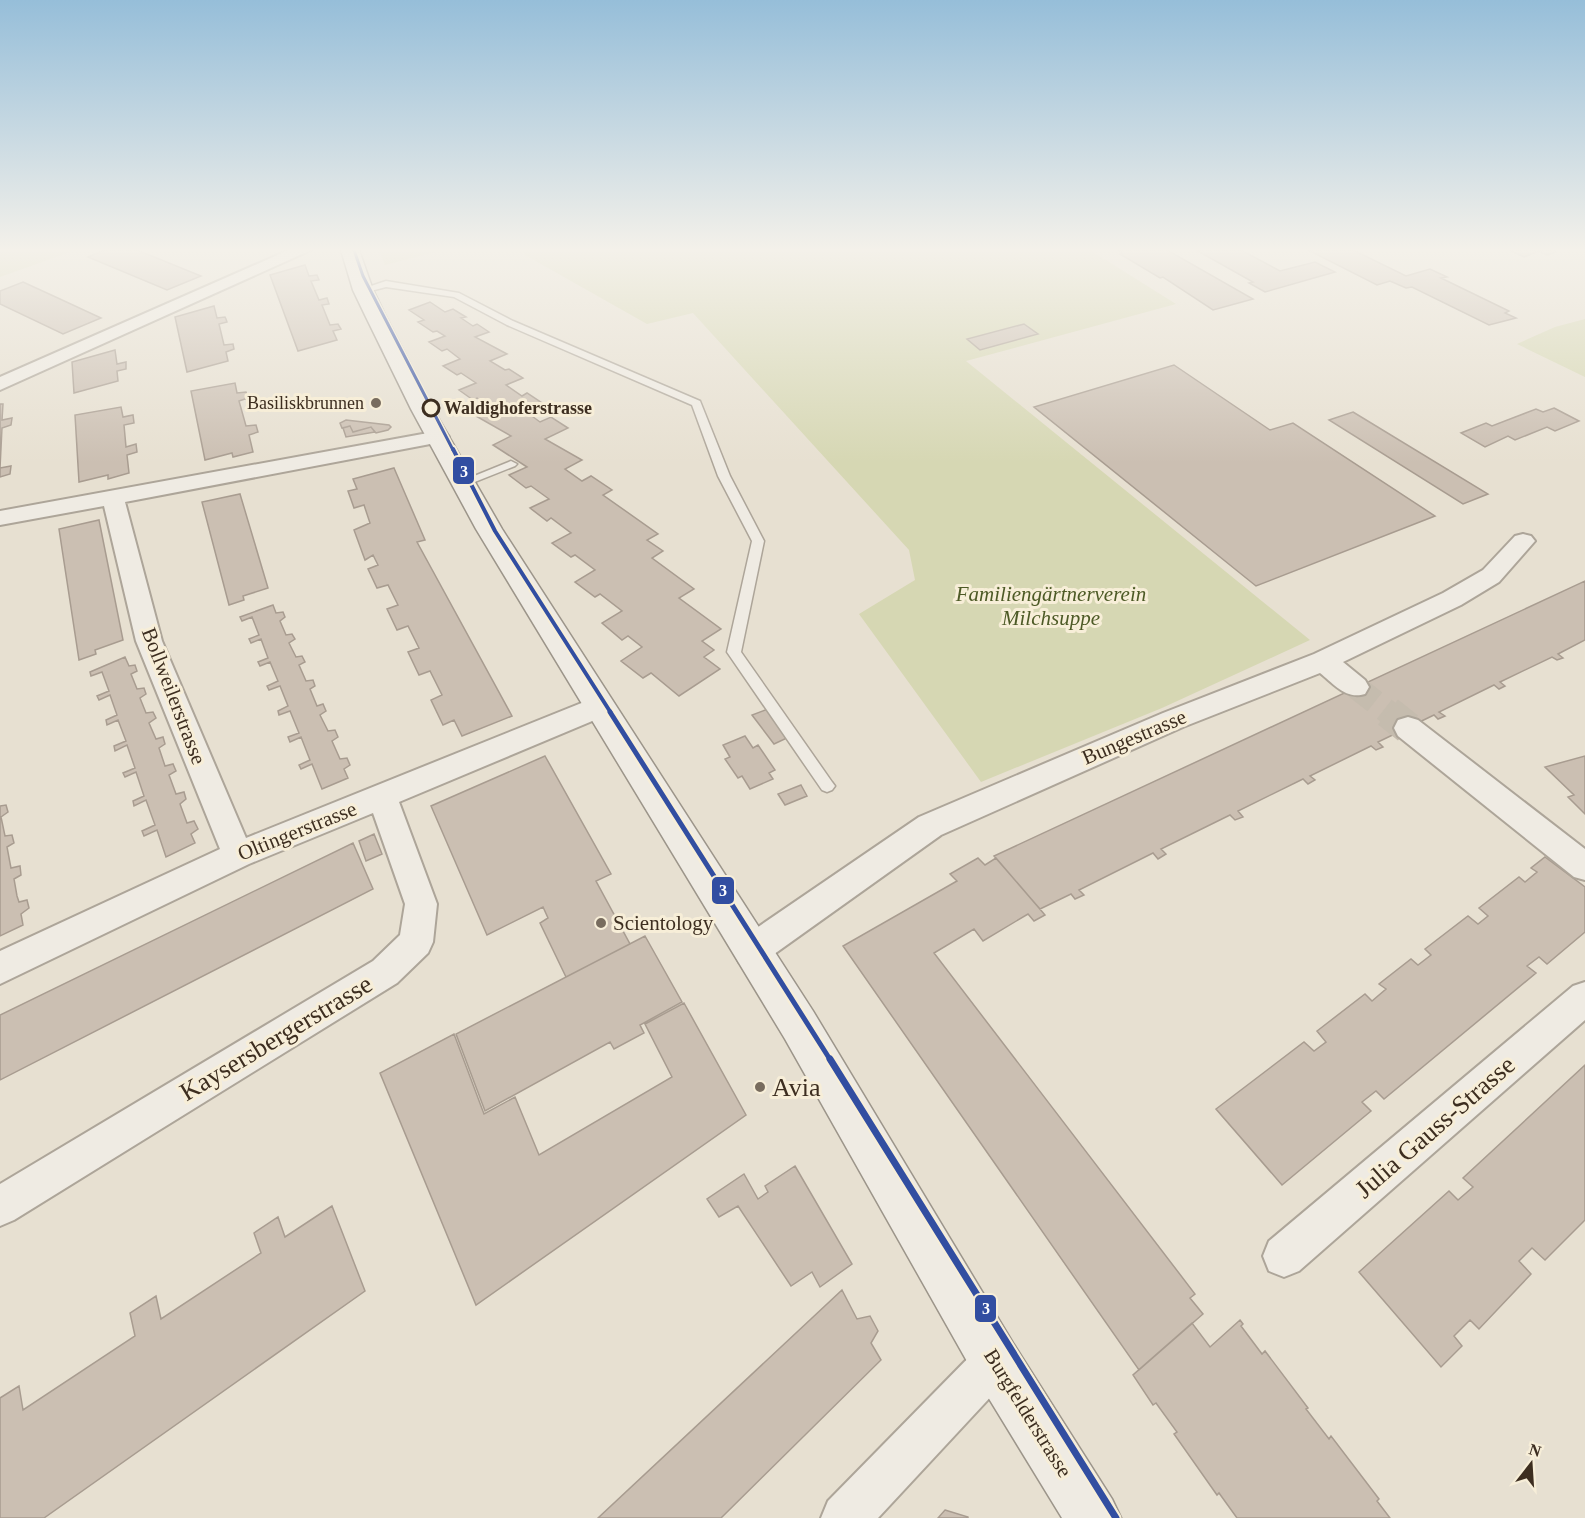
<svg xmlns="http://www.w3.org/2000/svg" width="1585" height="1518" font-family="Georgia,serif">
	<rect width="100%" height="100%" fill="#e7e0d1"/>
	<path fill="#d6d7b3" d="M 0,250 L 76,250 L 0,277 Z
		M 379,250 L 443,250 L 385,265 Z
		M 522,250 L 1090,250 L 1176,304 L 966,361 L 1310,640 L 1162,708 L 981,782 L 859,614 L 915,580 L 909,550 L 693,313 L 647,324 L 525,255 Z
		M 1585,319 L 1585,377 L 1517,344 L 1555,327 Z"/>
	<path fill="#cbbfb2" stroke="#a89c90" stroke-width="1.5" d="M 105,250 L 137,250 L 201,276 L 167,290 L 88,257 Z
		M 1118,250 L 1167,250 L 1253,299 L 1213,310 L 1163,277 L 1160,278 L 1120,254 L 1123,253 Z
		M 1196,250 L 1241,250 L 1280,271 L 1315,262 L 1335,272 L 1265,292 L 1249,283 L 1253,282 Z
		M 1308,250 L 1353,250 L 1406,276 L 1430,269 L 1447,277 L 1441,278 L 1509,311 L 1505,313 L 1516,318 L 1489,325 L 1412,287 L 1406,288 L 1390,281 L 1377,285 Z
		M 1509,250 L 1553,250 L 1556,252 L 1547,255 L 1539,251 L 1524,257 Z
		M 305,265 L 309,276 L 317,275 L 319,280 L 311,281 L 319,300 L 327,298 L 329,304 L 322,305 L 330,325 L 338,324 L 341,329 L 333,331 L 337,340 L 298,351 L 270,275 Z
		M 23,282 L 60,299 L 101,318 L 63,334 L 0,304 L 0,291 Z
		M 430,302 L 445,312 L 453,309 L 466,317 L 461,318 L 473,326 L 477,324 L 489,332 L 475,337 L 507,354 L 490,361 L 505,370 L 509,369 L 523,378 L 506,385 L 522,396 L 527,393 L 542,403 L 525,411 L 540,422 L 551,417 L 568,428 L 545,439 L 582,460 L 565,469 L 582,481 L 591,476 L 612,490 L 603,495 L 658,534 L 647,540 L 663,551 L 652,558 L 694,589 L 679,598 L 721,629 L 702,641 L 714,650 L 704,657 L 720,669 L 679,696 L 651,673 L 643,678 L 621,661 L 642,647 L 628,636 L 622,640 L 602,623 L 622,611 L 600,594 L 595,597 L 575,582 L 595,570 L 575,555 L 571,557 L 552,543 L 571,533 L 551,518 L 547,521 L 530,508 L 549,499 L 531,486 L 526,488 L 509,475 L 527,467 L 493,445 L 511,436 L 476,416 L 493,409 L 477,398 L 473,400 L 459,390 L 476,383 L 461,373 L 457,375 L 443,366 L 460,359 L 447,349 L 442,351 L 429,342 L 445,336 L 437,331 L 433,332 L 418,322 L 424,320 L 409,310 Z
		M 214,306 L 217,318 L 225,317 L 226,319 L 227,322 L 219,324 L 224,345 L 233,344 L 234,349 L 226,352 L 228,361 L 187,372 L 175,317 Z
		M 1024,324 L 1038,334 L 980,350 L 967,339 Z
		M 115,350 L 117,364 L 126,362 L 126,369 L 117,371 L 118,381 L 74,393 L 72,362 Z
		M 1174,365 L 1270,430 L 1293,423 L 1435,516 L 1256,586 L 1034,407 Z
		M 235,383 L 237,393 L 246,392 L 248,398 L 239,401 L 246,426 L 256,425 L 258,432 L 249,435 L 253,452 L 233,457 L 232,453 L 205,460 L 191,391 Z
		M 0,404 L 3,404 L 2,420 L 12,418 L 11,425 L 2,428 L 0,468 L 11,466 L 10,474 L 0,477 Z
		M 121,407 L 123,417 L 133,415 L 134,423 L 124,425 L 126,447 L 136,444 L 137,452 L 127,455 L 129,473 L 108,479 L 108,475 L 79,482 L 75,415 Z
		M 1554,408 L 1579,421 L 1555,431 L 1547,427 L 1515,440 L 1508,436 L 1485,447 L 1461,433 L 1486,423 L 1492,426 L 1536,409 L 1543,412 Z
		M 1353,412 L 1488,494 L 1463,504 L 1329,420 Z
		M 346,420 L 389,425 L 391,427 L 388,430 L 376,433 L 371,427 L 353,432 L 350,426 L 342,428 L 340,423 Z
		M 350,426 L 353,432 L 371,427 L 375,432 L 346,437 L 343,428 Z
		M 394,468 L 425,540 L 417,542 L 512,716 L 462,736 L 454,720 L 443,725 L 431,700 L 442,695 L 430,671 L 419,675 L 408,652 L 419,648 L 408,626 L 397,630 L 387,609 L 398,605 L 388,585 L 377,588 L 368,569 L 378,565 L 373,555 L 365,560 L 354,530 L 370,523 L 364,505 L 354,508 L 348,491 L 357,489 L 353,479 Z
		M 240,494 L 268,588 L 243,596 L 244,600 L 229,605 L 202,502 Z
		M 99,520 L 123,640 L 95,650 L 96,654 L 79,660 L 59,529 Z
		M 1585,581 L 1585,640 L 1558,654 L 1563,658 L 1557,660 L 1552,657 L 1500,682 L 1505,686 L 1499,689 L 1494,685 L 1439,712 L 1445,716 L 1438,719 L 1434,715 L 1378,742 L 1383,747 L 1376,750 L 1371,746 L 1310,776 L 1315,780 L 1308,784 L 1303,779 L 1238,811 L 1243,817 L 1235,820 L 1230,815 L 1161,849 L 1166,854 L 1158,859 L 1153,853 L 1079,890 L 1084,895 L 1075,899 L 1071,894 L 1040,909 L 994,856 Z
		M 273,605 L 276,613 L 283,612 L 285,617 L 280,621 L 286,635 L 292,634 L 295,639 L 289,643 L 296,657 L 302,656 L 305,662 L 299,665 L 306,681 L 313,680 L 315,686 L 310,689 L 317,706 L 323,704 L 326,711 L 320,715 L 328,731 L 335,730 L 338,737 L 332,741 L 340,759 L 347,758 L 350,765 L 344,769 L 348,778 L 322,789 L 312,764 L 301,769 L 299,765 L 310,760 L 301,737 L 290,742 L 288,737 L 299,733 L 290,711 L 279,715 L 278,711 L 288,706 L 280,686 L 269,690 L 267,686 L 278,681 L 270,662 L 260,666 L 258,662 L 268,658 L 261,639 L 251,643 L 249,639 L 259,635 L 252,617 L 242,621 L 240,617 Z
		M 125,657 L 129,666 L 135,665 L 137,671 L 131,674 L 137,689 L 144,688 L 146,694 L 140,698 L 146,713 L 153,712 L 156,718 L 149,723 L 156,739 L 163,737 L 165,744 L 159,748 L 165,766 L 173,764 L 176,771 L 169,775 L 176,794 L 184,792 L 186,799 L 180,804 L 187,823 L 194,821 L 198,829 L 191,834 L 195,843 L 166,857 L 157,830 L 144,836 L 142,831 L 155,825 L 146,800 L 134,806 L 133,801 L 144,796 L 136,772 L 125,777 L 123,773 L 135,768 L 127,745 L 115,751 L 114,746 L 126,741 L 118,720 L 107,725 L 106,720 L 117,715 L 110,695 L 99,700 L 97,696 L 109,691 L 102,672 L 91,676 L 90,672 Z
		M 768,709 L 787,738 L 774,744 L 752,715 Z
		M 745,736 L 753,748 L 758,745 L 775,770 L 769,773 L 773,779 L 750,789 L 742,776 L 738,778 L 725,759 L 730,757 L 723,745 Z
		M 545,756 L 611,874 L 596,881 L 630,944 L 566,977 L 540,923 L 548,918 L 543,907 L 487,935 L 431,806 Z
		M 1585,756 L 1585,814 L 1568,797 L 1574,795 L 1545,767 Z
		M 801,785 L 807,796 L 785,805 L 778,794 Z
		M 6,805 L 8,812 L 1,817 L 5,836 L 12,835 L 14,843 L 7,847 L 10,863 L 11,868 L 20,866 L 21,875 L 14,879 L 17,896 L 19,902 L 27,900 L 29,908 L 21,914 L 23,925 L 0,936 L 0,806 Z
		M 374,834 L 382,854 L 366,861 L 359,841 Z
		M 353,843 L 373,889 L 0,1080 L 0,1015 Z
		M 1545,857 L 1585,887 L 1585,932 L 1547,964 L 1539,957 L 1527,966 L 1536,973 L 1384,1099 L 1376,1091 L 1362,1102 L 1371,1111 L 1282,1185 L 1216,1109 L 1304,1042 L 1314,1051 L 1326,1042 L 1317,1031 L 1365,994 L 1372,1001 L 1386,989 L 1379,984 L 1411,959 L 1418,965 L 1431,955 L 1425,949 L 1468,916 L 1478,924 L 1488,916 L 1479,908 L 1519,877 L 1525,882 L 1537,872 L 1531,868 Z
		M 978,858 L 985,865 L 996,858 L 1045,915 L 1034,921 L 1028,914 L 983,941 L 974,929 L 934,953 L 1195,1294 L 1190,1298 L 1203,1314 L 1139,1370 L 843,946 L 957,881 L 950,874 Z
		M 645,936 L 682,1002 L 640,1025 L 644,1033 L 614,1049 L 610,1042 L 485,1111 L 456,1034 Z
		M 684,1003 L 746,1115 L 476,1305 L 380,1073 L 454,1034 L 484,1114 L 515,1097 L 539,1155 L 672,1077 L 645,1024 Z
		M 1585,1065 L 1585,1220 L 1545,1260 L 1532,1248 L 1519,1261 L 1531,1274 L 1479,1329 L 1470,1320 L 1454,1336 L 1462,1346 L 1441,1367 L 1359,1272 L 1449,1191 L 1458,1200 L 1473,1187 L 1463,1178 Z
		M 795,1166 L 852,1264 L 820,1287 L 812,1272 L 791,1286 L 738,1206 L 719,1217 L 707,1199 L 744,1174 L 758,1199 L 768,1192 L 765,1186 Z
		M 332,1206 L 365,1291 L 44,1518 L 0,1518 L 0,1398 L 19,1386 L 23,1410 L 135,1336 L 130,1313 L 156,1296 L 161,1319 L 261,1253 L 254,1233 L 278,1217 L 285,1237 Z
		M 842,1290 L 857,1319 L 870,1316 L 878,1331 L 871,1343 L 881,1360 L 721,1518 L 598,1518 Z
		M 1240,1320 L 1243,1324 L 1241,1326 L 1262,1354 L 1265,1351 L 1308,1408 L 1306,1409 L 1329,1439 L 1331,1436 L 1379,1499 L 1377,1501 L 1390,1518 L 1237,1518 L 1219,1493 L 1217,1495 L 1174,1434 L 1177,1432 L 1156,1403 L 1153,1405 L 1133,1375 L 1192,1323 L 1210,1347 Z
		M 945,1510 L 968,1517 L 968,1518 L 938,1518 Z"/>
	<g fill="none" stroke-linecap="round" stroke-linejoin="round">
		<path stroke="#c5bcae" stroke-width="24" stroke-dasharray="24 12" stroke-linecap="butt" d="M 1356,687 L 1389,713"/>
		<path stroke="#c5bcae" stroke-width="32" stroke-dasharray="32 16" stroke-linecap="butt" d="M 1388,712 L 1408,728"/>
		<g stroke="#ada599" stroke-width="3">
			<path id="lane" d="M 386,281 L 459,293 L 513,321 L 700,401 L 730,476 L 764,541 L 741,652 L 832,782 L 835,786 L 832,790 L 827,792 L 822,790 L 727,652 L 752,541 L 718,476 L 692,405 L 507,325 L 454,297 L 386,287 L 363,293 L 359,290 Z
				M 511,461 L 517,464 L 515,466 L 467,485 L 463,486 L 457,483 Z"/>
		</g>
		<g stroke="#ada599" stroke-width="4">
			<path id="street" d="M 289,250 L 311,250 L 0,390 L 0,377 Z
				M 439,431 L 446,433 L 449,437 L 446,441 L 125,502 L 162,641 L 246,838 L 589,700 L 599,697 L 609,700 L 613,707 L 609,714 L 399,802 L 437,904 L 433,942 L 428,953 L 397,983 L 14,1220 L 0,1226 L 0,1184 L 373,961 L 400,935 L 405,904 L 373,813 L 249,864 L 0,984 L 0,951 L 220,849 L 136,641 L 104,506 L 0,525 L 0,511 Z
				M 1523,534 L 1531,536 L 1535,541 L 1499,582 L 1461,605 L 1343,662 L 1365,680 L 1369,687 L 1365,694 C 1346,700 1334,684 1320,673 L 1183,727 L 941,835 L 763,962 L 751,966 L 739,962 L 734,951 L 739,940 L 919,817 L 1163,713 L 1314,654 L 1443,593 L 1483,570 L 1515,536 Z
				M 1408,717 L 1418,720 L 1585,849 L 1585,880 L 1574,877 L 1398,736 L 1394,728 L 1398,720 Z
				M 1585,982 L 1585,1020 L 1299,1271 L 1284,1277 L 1269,1271 L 1263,1256 L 1269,1241 L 1573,986 Z
				M 995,1339 L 1010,1346 L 1017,1361 L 1010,1376 L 878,1518 L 821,1518 L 828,1501 L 980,1346 Z"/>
		</g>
		<g stroke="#9c958a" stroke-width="3">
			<path id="secondary" d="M 341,250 L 359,250 L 373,290 L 385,315 L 433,409 L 502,529 L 813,1011 L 1013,1343 L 1112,1499 L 1121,1518 L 1062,1518 L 977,1379 L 785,1039 L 476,529 L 411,409 L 365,315 L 353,290 Z"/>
		</g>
		<use href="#lane" fill="#efebe3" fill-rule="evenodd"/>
		<use href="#street" fill="#efebe3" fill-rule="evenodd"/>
		<use href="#secondary" fill="#efebe3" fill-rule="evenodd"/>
		<g stroke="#f7eed8" stroke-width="6">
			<path id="tram-1-far3" d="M 354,250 L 363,276 L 453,450"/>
		</g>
		<g stroke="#f7eed8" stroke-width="8">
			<path id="tram-1-far2" d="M 453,449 L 495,531 L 611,713"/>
		</g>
		<g stroke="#f7eed8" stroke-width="10">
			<path id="tram-1-far1" d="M 610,712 L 831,1061"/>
		</g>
		<g stroke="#f7eed8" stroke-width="11">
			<path id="tram-1" d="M 830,1059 L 1116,1518"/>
		</g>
		<use href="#tram-1-far3" stroke="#324ea1" stroke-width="3"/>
		<use href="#tram-1-far2" stroke="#324ea1" stroke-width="4"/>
		<use href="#tram-1-far1" stroke="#324ea1" stroke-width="5"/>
		<use href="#tram-1" stroke="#324ea1" stroke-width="7"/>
	</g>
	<linearGradient id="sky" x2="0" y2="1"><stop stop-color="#96bed9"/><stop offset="0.54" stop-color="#f4f1ea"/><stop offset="1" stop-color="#f4f1ea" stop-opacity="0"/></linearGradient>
	<rect width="1585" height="463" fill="url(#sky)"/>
	<g fill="#786c5e" stroke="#f7eed8" stroke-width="2">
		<circle cx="376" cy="403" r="6"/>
		<circle cx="601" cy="923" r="6"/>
		<circle cx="760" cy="1087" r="6"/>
	</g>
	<circle fill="#f7eed8" stroke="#3d2e20" stroke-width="3" cx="431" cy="408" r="8"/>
	<g text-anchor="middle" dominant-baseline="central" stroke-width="6" stroke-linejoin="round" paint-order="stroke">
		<g font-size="18" fill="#3d2e20" stroke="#f7eed8" text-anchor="end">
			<text x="364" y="403">Basiliskbrunnen</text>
		</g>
		<g font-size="18" font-weight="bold" fill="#3d2e20" stroke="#f7eed8" text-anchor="start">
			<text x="444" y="408">Waldighoferstrasse</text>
		</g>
		<g font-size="21" font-style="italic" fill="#4d5a26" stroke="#f7eed8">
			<text x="1051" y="594">Familiengärtnerverein<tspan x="1051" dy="24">Milchsuppe</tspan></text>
		</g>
		<g font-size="21" fill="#3d2e20" stroke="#f7eed8">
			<text transform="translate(174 696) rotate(69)">Bollweilerstrasse</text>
			<text transform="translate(1134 737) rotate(-23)">Bungestrasse</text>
			<text transform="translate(297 831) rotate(-22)">Oltingerstrasse</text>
			<text transform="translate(1028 1413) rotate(58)">Burgfelderstrasse</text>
		</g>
		<g font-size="21" fill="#3d2e20" stroke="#f7eed8" text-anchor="start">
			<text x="613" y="923">Scientology</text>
		</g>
		<g font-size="26" fill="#3d2e20" stroke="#f7eed8">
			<text transform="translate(276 1038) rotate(-31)">Kaysersbergerstrasse</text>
			<text transform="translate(1435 1127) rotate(-41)">Julia Gauss-Strasse</text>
		</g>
		<g font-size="26" fill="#3d2e20" stroke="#f7eed8" text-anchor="start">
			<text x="772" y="1087">Avia</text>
		</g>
	</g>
	<g stroke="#f7eed8" stroke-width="2">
		<rect x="452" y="456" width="23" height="29" rx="6" fill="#324ea1"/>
		<rect x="711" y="876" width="24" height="29" rx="6" fill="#324ea1"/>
		<rect x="974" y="1294" width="23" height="29" rx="6" fill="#324ea1"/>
	</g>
	<g font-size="16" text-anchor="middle" font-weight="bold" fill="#fff">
		<text x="464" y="477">3</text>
		<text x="723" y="896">3</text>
		<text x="986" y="1314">3</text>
	</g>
	<g transform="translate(1531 1464) rotate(17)" stroke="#f7eed8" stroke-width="4.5" paint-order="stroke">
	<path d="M0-4.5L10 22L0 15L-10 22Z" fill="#3d2e20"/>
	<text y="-9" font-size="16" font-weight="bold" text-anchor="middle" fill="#3d2e20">N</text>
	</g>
</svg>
